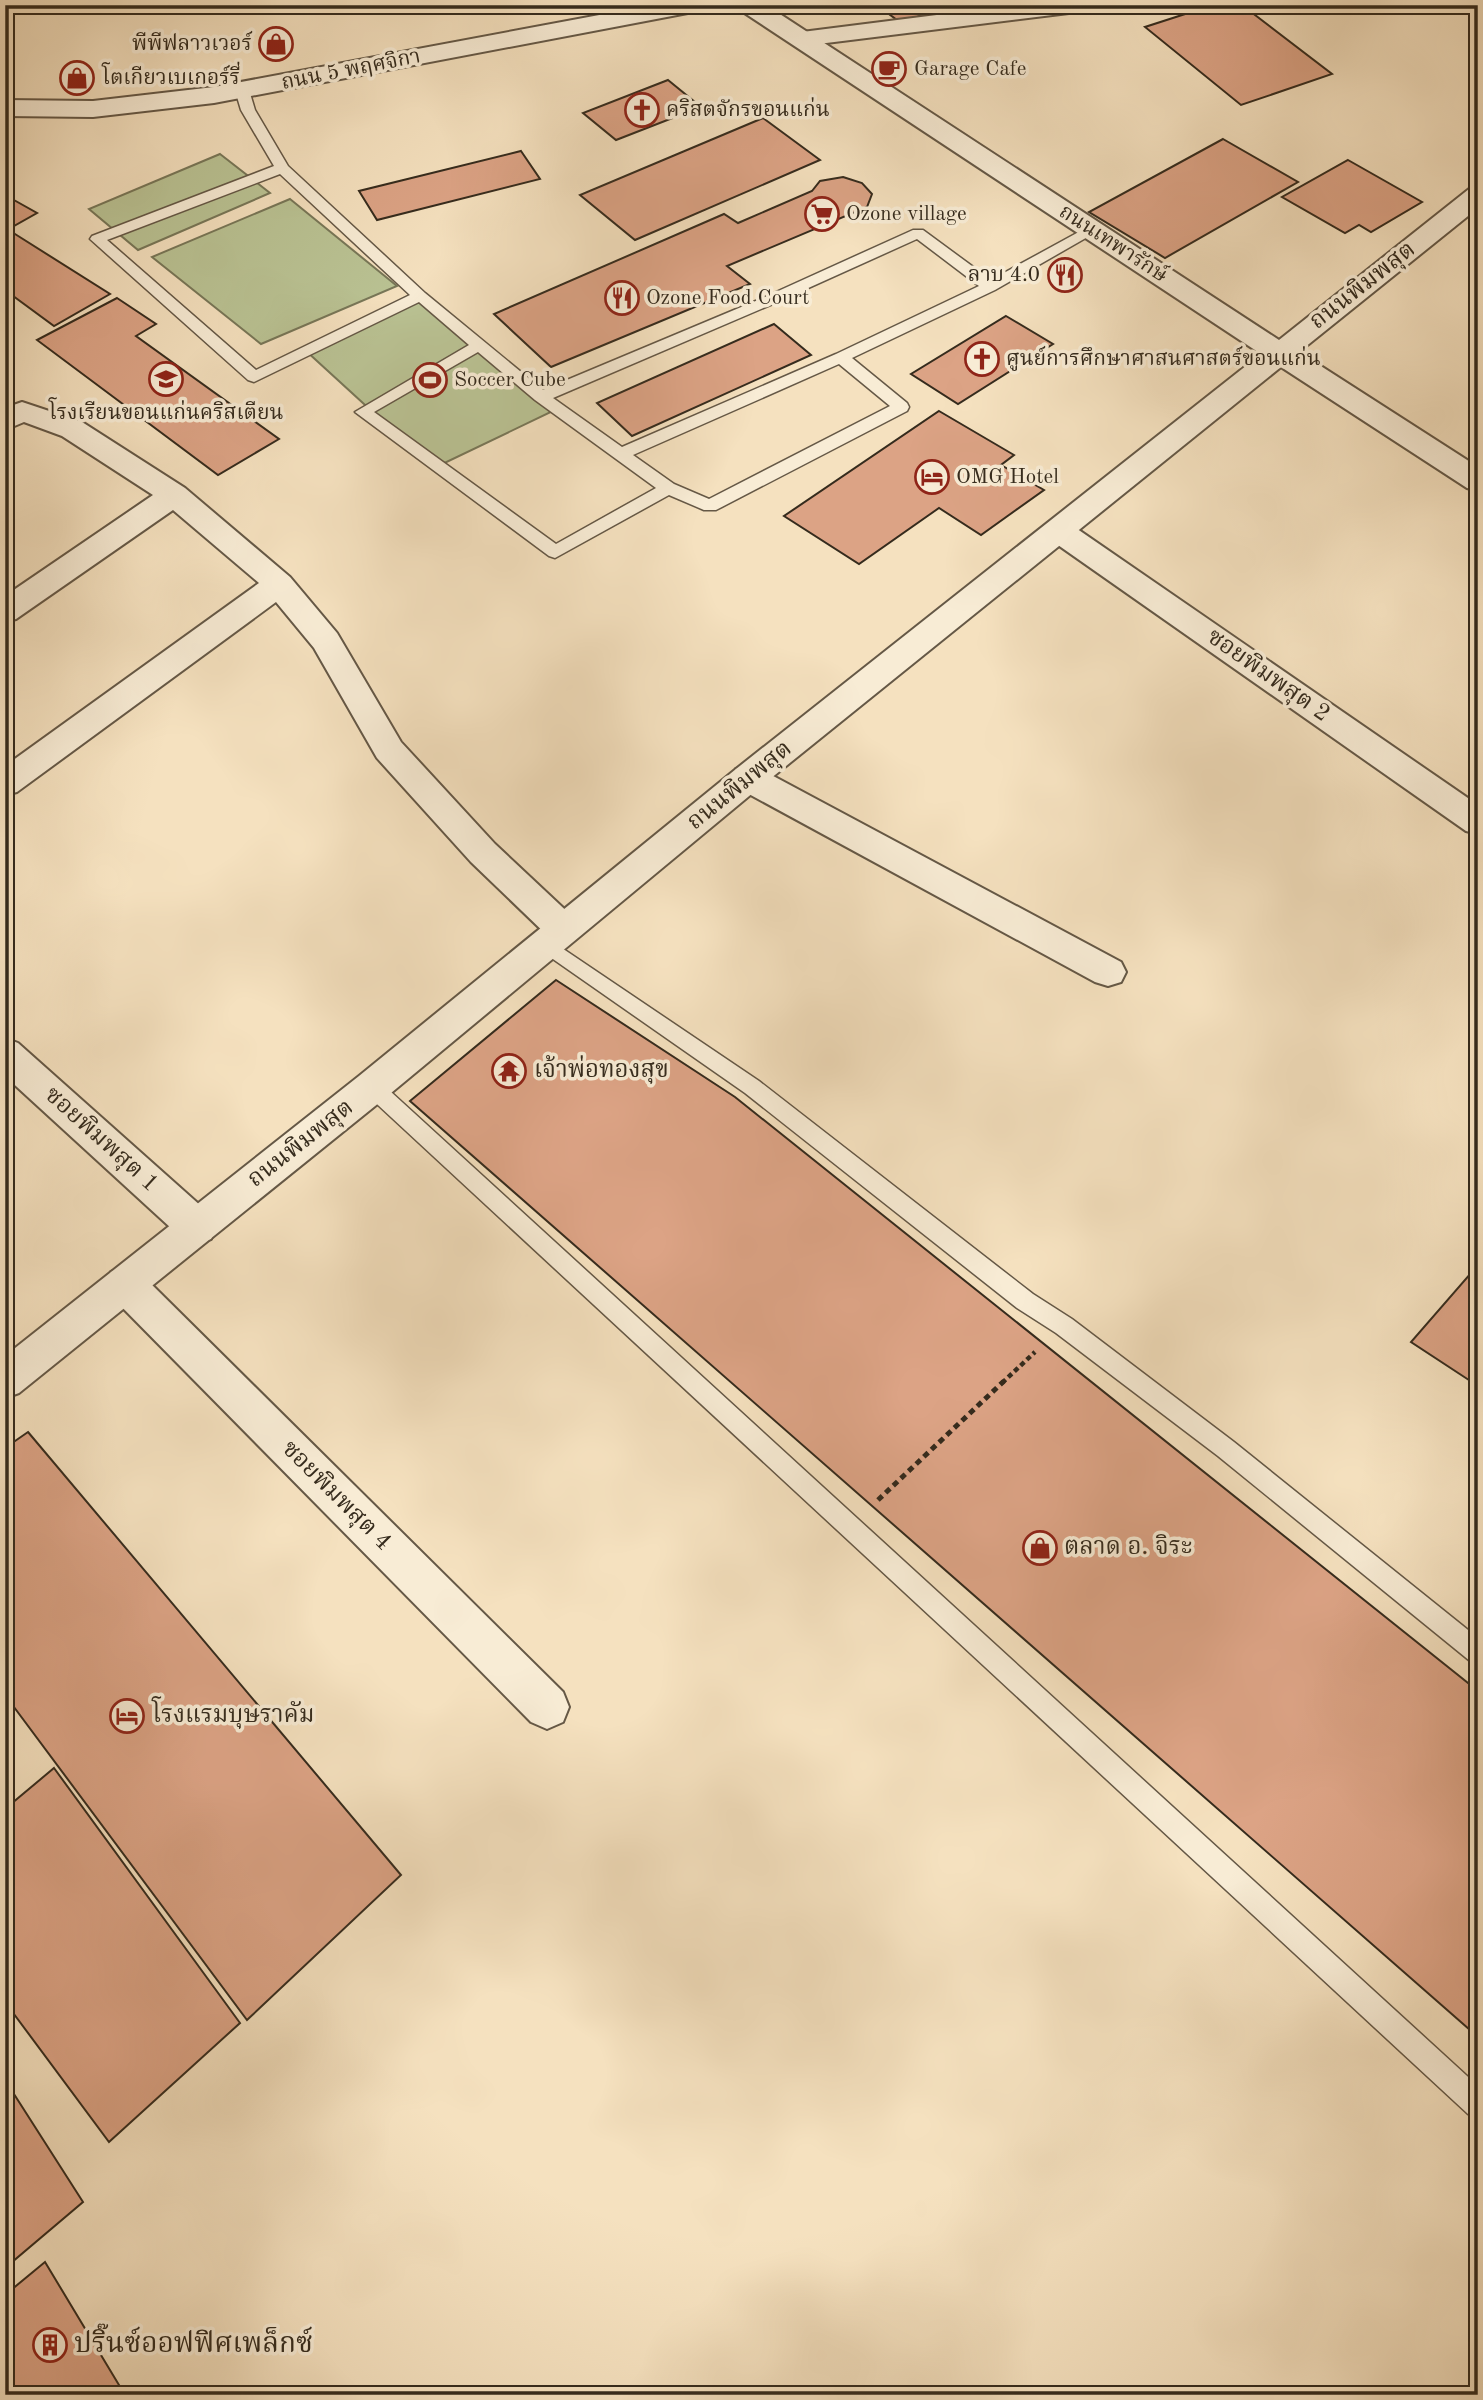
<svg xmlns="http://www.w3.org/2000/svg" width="1483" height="2400" font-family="'Old Standard TT','Noto Serif Thai',serif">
	<rect width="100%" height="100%" fill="#f5e1bf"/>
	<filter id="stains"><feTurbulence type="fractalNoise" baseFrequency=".00286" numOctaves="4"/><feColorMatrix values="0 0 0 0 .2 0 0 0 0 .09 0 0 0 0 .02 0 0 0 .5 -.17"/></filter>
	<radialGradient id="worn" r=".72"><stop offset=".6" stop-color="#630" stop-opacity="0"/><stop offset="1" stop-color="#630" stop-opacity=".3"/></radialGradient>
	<path fill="#bac394" stroke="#787758" stroke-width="2" d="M 220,154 L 270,193 L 138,250 L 89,209 Z
		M 290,199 L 397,286 L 261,344 L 152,257 Z
		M 424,298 L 557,409 L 434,468 L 305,350 Z"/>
	<path fill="#dca385" stroke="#352b1d" stroke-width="2" d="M 877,5 L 949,5 L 901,23 Z
		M 1213,5 L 1242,5 L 1332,74 L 1241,105 L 1145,27 Z
		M 668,80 L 701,107 L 616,140 L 583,113 Z
		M 763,118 L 820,160 L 635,240 L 580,195 Z
		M 1223,139 L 1298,182 L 1165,258 L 1089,212 Z
		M 521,151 L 540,179 L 377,220 L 359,191 Z
		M 1348,160 L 1422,202 L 1371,232 L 1359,225 L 1345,233 L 1282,197 Z
		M 843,177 L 862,183 L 872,194 L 867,207 L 727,266 L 750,284 L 551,367 L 494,314 L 724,214 L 738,223 L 812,191 L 820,181 Z
		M 5,195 L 37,213 L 5,231 Z
		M 15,234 L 110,294 L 54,326 L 5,290 L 5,239 Z
		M 117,298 L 156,324 L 136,336 L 279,439 L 218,475 L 37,340 Z
		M 1006,316 L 1053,344 L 958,404 L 911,374 Z
		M 774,324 L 811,355 L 632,436 L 597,403 Z
		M 939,411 L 1014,455 L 1001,465 L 1044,490 L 981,535 L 939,508 L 859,564 L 784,516 Z
		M 556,980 L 735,1097 L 1478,1691 L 1478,2037 L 410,1101 Z
		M 1478,1265 L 1478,1386 L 1411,1342 Z
		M 28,1432 L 401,1875 L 247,2020 L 5,1695 L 5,1448 Z
		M 54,1768 L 240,2023 L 109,2142 L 5,2002 L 5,1809 Z
		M 5,2080 L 83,2202 L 5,2268 Z
		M 45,2262 L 125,2395 L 5,2395 L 5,2295 Z"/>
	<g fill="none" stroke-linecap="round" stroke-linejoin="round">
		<g stroke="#655846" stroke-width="3">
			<path id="service" d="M 242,86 L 249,90 L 255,110 L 288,166 L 425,293 L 543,390 L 765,297 L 913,230 L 923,230 L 991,280 L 1086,228 L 1096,228 L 1098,231 L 995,290 L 852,358 L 907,403 L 909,407 L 907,411 L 716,510 L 704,510 L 669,495 L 555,558 L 549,556 L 355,412 L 469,345 L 419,302 L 254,382 L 248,380 L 90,239 L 92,236 L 274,166 L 241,110 L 235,90 ZM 280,174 L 410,295 L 256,370 L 107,240 ZM 917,239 L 979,286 L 836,354 L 622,447 L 553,398 L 775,303 ZM 478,352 L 535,400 L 656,488 L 556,544 L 374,412 ZM 839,364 L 890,406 L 709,499 L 674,484 L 633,455 Z
				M 547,938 L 759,1081 L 1033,1294 L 1072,1319 L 1234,1442 L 1478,1638 L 1478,1664 L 1470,1661 L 1218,1456 L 1056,1333 L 1017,1308 L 745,1093 L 540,950 L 537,945 L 540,940 Z
				M 372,1079 L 379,1081 L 1478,2086 L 1478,2117 L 1468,2114 L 365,1093 L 362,1087 L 365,1081 Z"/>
		</g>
		<g stroke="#655846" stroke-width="4">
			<path id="minor" d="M 1016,5 L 1089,5 L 1086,10 L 1077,12 L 802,46 L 793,44 L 790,39 L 793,34 L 802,32 Z
				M 22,402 L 82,422 L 185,488 L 290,577 L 337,633 L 401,742 L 495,844 L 575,919 L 581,929 L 575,939 L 563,943 L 551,939 L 471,862 L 377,758 L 314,648 L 276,602 L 17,792 L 5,795 L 5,766 L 259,583 L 173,510 L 16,619 L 5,622 L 5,596 L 153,495 L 62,436 L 24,422 L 5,430 L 5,408 Z
				M 1059,521 L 1070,524 L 1478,805 L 1478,834 L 1466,831 L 1048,538 L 1044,531 L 1048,524 Z
				M 748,766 L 760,769 L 1121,962 L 1126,972 L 1121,982 L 1108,986 L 1095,982 L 736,787 L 731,778 L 736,769 Z
				M 5,1038 L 18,1043 L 211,1215 L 216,1227 L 211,1239 L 197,1243 L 183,1239 L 5,1076 Z
				M 125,1267 L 139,1272 L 563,1692 L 569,1707 L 563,1722 L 547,1729 L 531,1722 L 111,1296 L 105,1284 L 111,1272 Z"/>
		</g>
		<g stroke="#655846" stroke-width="4">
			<path id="tertiary" d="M 653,5 L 705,5 L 702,10 L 693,12 L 214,103 L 93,117 L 5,116 L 5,100 L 93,101 L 214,87 Z
				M 737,5 L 766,5 L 1279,340 L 1469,189 L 1478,187 L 1478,208 L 1299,352 L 1478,467 L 1478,491 L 1467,488 L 1281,367 L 760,787 L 385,1098 L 19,1393 L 5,1398 L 5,1356 L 359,1076 L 736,769 L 1261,354 L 740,10 Z"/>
		</g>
		<path stroke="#352b1d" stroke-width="4.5" stroke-dasharray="5 3.5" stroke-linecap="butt" d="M 1002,1383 L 1035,1352"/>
		<path stroke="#352b1d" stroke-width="5" stroke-dasharray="6 4.5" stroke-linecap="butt" d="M 878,1500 L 1004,1381"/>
		<use href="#service" fill="#f8ecd5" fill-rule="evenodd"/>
		<use href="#minor" fill="#f8ecd5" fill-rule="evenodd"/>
		<use href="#tertiary" fill="#f8ecd5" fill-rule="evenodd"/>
	</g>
	<defs>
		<g id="shop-ring" transform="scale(1.75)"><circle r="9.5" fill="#f8ecd5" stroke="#8f2418" stroke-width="1.5"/><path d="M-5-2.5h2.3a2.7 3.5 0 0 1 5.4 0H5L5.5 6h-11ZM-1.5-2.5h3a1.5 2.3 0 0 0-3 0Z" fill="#8f2418"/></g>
		<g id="cafe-ring" transform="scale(1.75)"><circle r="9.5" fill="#f8ecd5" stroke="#8f2418" stroke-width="1.5"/><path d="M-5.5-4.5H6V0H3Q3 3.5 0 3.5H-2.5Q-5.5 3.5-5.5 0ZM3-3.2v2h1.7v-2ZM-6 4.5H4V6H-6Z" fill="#8f2418"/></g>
		<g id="church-ring" transform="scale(1.75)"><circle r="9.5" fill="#f8ecd5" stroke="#8f2418" stroke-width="1.5"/><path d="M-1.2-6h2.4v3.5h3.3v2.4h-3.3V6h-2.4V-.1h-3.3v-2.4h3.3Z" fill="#8f2418"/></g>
		<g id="supermarket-ring" transform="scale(1.75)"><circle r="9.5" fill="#f8ecd5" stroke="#8f2418" stroke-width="1.5"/><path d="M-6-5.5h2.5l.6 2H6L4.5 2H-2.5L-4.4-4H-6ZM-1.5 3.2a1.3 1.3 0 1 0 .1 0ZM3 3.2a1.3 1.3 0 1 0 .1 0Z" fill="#8f2418"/></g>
		<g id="restaurant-ring" transform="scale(1.75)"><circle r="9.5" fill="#f8ecd5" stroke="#8f2418" stroke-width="1.5"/><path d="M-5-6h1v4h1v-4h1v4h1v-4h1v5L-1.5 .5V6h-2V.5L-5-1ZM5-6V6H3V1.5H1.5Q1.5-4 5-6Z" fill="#8f2418"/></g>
		<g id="school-ring" transform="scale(1.75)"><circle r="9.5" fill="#f8ecd5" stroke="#8f2418" stroke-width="1.5"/><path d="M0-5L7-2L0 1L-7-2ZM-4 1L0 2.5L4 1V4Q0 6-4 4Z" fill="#8f2418"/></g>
		<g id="stadium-ring" transform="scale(1.75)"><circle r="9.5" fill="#f8ecd5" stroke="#8f2418" stroke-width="1.5"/><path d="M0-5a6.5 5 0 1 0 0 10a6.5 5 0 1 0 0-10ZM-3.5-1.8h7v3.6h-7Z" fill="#8f2418"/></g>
		<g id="hotel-ring" transform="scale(1.75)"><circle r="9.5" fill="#f8ecd5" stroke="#8f2418" stroke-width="1.5"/><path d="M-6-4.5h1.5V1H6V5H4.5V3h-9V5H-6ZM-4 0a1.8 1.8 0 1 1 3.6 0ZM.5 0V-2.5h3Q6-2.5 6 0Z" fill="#8f2418"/></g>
		<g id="temple-ring" transform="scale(1.75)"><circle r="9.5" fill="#f8ecd5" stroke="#8f2418" stroke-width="1.5"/><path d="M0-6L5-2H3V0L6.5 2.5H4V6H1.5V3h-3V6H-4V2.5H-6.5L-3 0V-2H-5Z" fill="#8f2418"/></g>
		<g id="building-ring" transform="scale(1.75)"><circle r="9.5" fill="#f8ecd5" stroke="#8f2418" stroke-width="1.5"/><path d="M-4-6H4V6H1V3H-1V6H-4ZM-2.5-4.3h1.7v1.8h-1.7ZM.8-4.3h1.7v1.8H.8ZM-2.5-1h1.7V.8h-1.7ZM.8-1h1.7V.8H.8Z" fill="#8f2418"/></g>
	</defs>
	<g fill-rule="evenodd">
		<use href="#shop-ring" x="276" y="44"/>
		<use href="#cafe-ring" x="889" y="69"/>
		<use href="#shop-ring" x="77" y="78"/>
		<use href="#church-ring" x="642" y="110"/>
		<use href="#supermarket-ring" x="822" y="214"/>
		<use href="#restaurant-ring" x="1065" y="275"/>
		<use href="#restaurant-ring" x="622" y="298"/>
		<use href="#church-ring" x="982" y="359"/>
		<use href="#school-ring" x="166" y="379"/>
		<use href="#stadium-ring" x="430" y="380"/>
		<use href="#hotel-ring" x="932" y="477"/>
		<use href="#temple-ring" x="509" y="1071"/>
		<use href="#shop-ring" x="1040" y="1548"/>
		<use href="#hotel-ring" x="127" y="1716"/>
		<use href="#building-ring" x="50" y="2345"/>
	</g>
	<g text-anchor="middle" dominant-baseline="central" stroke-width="7" stroke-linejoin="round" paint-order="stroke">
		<g font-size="21" fill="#352b1d" stroke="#f8ecd5" text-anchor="start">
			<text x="252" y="44" text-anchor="end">พีพีฟลาวเวอร์</text>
			<text x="914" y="69">Garage Cafe</text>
			<text x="102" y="78">โตเกียวเบเกอร์รี่</text>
			<text x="666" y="110">คริสตจักรขอนแก่น</text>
			<text x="846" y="214">Ozone village</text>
			<text x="1040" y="275" text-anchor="end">ลาบ 4.0</text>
			<text x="646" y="298">Ozone Food Court</text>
			<text x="1006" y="359">ศูนย์การศึกษาศาสนศาสตร์ขอนแก่น</text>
			<text x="454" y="380">Soccer Cube</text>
			<text x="166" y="413" text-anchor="middle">โรงเรียนขอนแก่นคริสเตียน</text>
			<text x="956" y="477">OMG Hotel</text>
		</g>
		<g font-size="21" fill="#352b1d" stroke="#f8ecd5">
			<text transform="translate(351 70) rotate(-11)">ถนน 5 พฤศจิกา</text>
			<text transform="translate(1113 244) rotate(33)">ถนนเทพารักษ์</text>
		</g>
		<g font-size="24" fill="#352b1d" stroke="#f8ecd5">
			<text transform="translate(1363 286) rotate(-38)">ถนนพิมพสุต</text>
			<text transform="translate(1268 676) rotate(35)">ซอยพิมพสุต 2</text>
			<text transform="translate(740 786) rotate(-39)">ถนนพิมพสุต</text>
			<text transform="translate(101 1140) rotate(42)">ซอยพิมพสุต 1</text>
			<text transform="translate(301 1144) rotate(-38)">ถนนพิมพสุต</text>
			<text transform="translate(336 1496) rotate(45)">ซอยพิมพสุต 4</text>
		</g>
		<g font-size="24" fill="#352b1d" stroke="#f8ecd5" text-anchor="start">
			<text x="534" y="1071">เจ้าพ่อทองสุข</text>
			<text x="1064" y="1548">ตลาด อ. จิระ</text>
			<text x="152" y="1716">โรงแรมบุษราคัม</text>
		</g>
		<g font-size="28" fill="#352b1d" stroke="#f8ecd5" text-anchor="start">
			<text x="74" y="2345">ปริ๊นซ์ออฟฟิศเพล็กซ์</text>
		</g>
	</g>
	<rect width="1483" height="2400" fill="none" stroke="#f5e1bf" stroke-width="28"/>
	<rect x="7" y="7" width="1469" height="2386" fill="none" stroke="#352b1d" stroke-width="3.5"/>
	<rect x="14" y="14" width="1455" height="2372" fill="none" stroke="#352b1d" stroke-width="2"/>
	<rect width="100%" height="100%" filter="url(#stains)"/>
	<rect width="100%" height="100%" fill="url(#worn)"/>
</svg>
